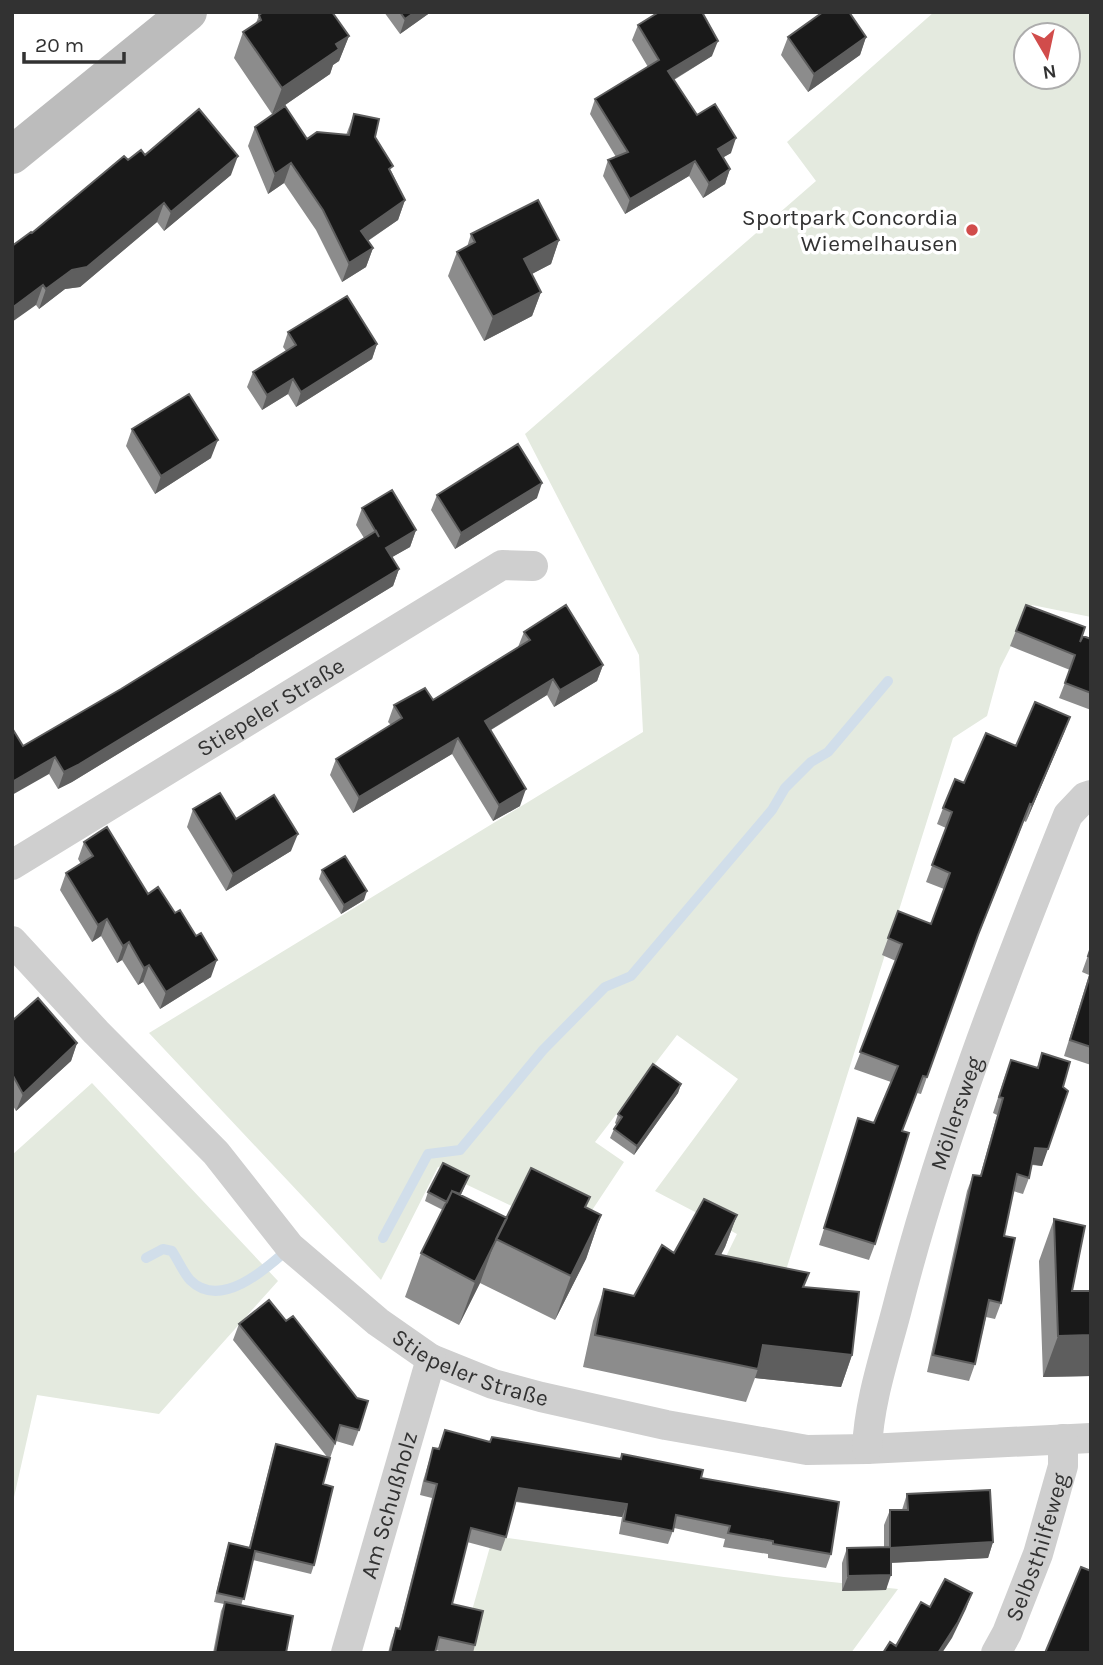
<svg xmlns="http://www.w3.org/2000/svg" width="1103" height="1665" font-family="Karla,sans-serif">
	<rect width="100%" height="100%" fill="#fff"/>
	<path fill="#e4eadf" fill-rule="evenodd" d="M 934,12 L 1091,12 L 1091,617 L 1032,605 L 1000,668 L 987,716 L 953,738 L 776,1302 L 713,1283 L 737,1234 L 655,1191 L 738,1079 L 677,1035 L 595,1142 L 624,1162 L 575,1236 L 457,1180 L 464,1171 L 438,1167 L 381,1280 L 149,1033 L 643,732 L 639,655 L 525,434 L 816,181 L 787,142 ZM 1026,35 L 1068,35 L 1068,77 L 1026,77 Z
		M 92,1083 L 278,1281 L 159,1414 L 37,1395 L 12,1506 L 12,1155 Z
		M 493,1536 L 784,1577 L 898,1589 L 851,1653 L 460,1653 Z"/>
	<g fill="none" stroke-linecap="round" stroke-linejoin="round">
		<path stroke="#d1deea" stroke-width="10" d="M 383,1238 L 428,1154 L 460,1150 L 543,1050 L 605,987 L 631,976 L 772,810 L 785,788 L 811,762 L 828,752 L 888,681
			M 146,1258 L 163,1249 L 172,1251 C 178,1260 183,1272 190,1280 C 220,1310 265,1270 287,1250"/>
		<g stroke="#cfcfcf" stroke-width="30">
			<path id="s1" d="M 12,865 L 502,565 L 533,566"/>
			<path id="s2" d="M 12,941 L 96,1032 L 216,1153 L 290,1247 L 378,1322 L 431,1359 L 493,1384 L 541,1397 L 666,1425 L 807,1450 L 867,1449 L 1091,1438"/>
			<path id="s3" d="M 867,1449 C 869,1400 886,1352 898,1305 C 941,1137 1004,975 1068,815 L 1085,797 L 1091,795"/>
			<path id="s4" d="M 346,1653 L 431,1359"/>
			<path id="s5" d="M 996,1653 L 1007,1633 L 1038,1554 L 1063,1466 L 1063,1439"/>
		</g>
		<path stroke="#bcbcbc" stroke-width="38" d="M 12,155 L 188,12"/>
	</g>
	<path fill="#8c8c8c" d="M 384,12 L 431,12 L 400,34 Z
		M 259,15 L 349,36 L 339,61 L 333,65 L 330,74 L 272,114 L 234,58 L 243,32 L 256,23 Z
		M 638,25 L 712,56 L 674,80 L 697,115 L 731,153 L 723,157 L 730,169 L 725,184 L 703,198 L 689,176 L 625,214 L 603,176 L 608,160 L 616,157 L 590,114 L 595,99 L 648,67 L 632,40 Z
		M 788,37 L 866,37 L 860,55 L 808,92 L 781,55 Z
		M 354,114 L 375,137 L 405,200 L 398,220 L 368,241 L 373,248 L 366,267 L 342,282 L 316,230 L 284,183 L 268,194 L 248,146 L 255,127 L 307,139 L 346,135 Z
		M 145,155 L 231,175 L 164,231 L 157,222 L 80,287 L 65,289 L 39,309 L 36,305 L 32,233 L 128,160 Z
		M 471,234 L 559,240 L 551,264 L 531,274 L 541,292 L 532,316 L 484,341 L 448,276 L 457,252 L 467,247 Z
		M 288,332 L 377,344 L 372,359 L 296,407 L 288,394 L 262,410 L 247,387 L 253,372 L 286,351 L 283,347 Z
		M 132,429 L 211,458 L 155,494 L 126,446 Z
		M 437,495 L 537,498 L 455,549 L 431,510 Z
		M 362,508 L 416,530 L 410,547 L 392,557 L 399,569 L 393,586 L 72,782 L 58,789 L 49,774 L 23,746 L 121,689 L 364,538 L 356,525 Z
		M 1026,605 L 1080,642 L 1091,639 L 1091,710 L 1059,698 L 1070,670 L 1010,646 Z
		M 524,632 L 603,665 L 597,681 L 554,707 L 547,695 L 491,730 L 520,806 L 493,821 L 452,754 L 353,813 L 330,775 L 336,759 L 391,725 L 388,722 L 394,705 L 433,700 L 518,647 Z
		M 1070,717 L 1026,822 L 1024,821 L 972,951 L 921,1094 L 917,1093 L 902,1131 L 875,1244 L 869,1260 L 819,1245 L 858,1118 L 874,1123 L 891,1082 L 854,1069 L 896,961 L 882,955 L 898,911 L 931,924 L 944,889 L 926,882 L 946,828 L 937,824 L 943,808 L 964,783 L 1016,746 Z
		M 193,809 L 291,851 L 226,891 L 187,827 Z
		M 84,842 L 148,894 L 211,977 L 160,1009 L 143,982 L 138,985 L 122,960 L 117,963 L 101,936 L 92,942 L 60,890 L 66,873 L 81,864 L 78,859 Z
		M 322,870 L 364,900 L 341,914 L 319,879 Z
		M 1091,947 L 1091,1065 L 1064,1056 L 1089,975 L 1082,972 Z
		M 12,1021 L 77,1043 L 71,1061 L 16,1111 L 12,1104 Z
		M 1042,1053 L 1063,1087 L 1042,1166 L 1032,1165 L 1029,1178 L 1023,1194 L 1013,1191 L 1004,1236 L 1001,1303 L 995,1319 L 986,1317 L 975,1364 L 969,1381 L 927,1372 L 967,1191 L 973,1175 L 980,1176 L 997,1115 L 993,1113 L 1005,1076 L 1011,1060 L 1037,1068 Z
		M 681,1084 L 678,1093 L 634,1155 L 610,1138 L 614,1129 L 617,1125 L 615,1123 L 618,1114 Z
		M 469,1176 L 461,1195 L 507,1218 L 586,1208 L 601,1215 L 586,1259 L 555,1320 L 480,1283 L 459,1325 L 405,1297 L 421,1253 L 443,1210 L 425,1201 L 428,1192 Z
		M 737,1215 L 725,1247 L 721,1255 L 804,1287 L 852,1355 L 841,1387 L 755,1378 L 746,1402 L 583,1367 L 593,1321 L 604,1289 L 634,1296 L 674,1253 Z
		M 1054,1219 L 1072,1291 L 1091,1291 L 1091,1376 L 1043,1377 L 1039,1261 Z
		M 239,1324 L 359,1430 L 353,1446 L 336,1441 L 330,1458 L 323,1484 L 314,1565 L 311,1574 L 253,1560 L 241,1606 L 286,1653 L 213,1653 L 221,1611 L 224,1604 L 214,1602 L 226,1552 L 229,1543 L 249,1547 L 273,1453 L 276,1444 L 328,1458 L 233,1340 Z
		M 445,1430 L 490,1442 L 620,1459 L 622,1454 L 701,1478 L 831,1554 L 826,1568 L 768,1558 L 768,1554 L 723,1547 L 725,1539 L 674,1528 L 668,1544 L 619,1534 L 622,1517 L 516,1502 L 506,1537 L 501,1551 L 467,1542 L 452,1604 L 475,1645 L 473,1653 L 445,1653 L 436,1650 L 435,1653 L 388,1653 L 391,1641 L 396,1628 L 399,1628 L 432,1498 L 420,1495 L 423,1481 L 433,1448 L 438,1449 Z
		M 907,1494 L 993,1542 L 988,1558 L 891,1563 L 886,1590 L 842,1591 L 842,1563 L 847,1548 L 884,1547 L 884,1525 L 890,1510 L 902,1510 Z"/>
	<path fill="#5e5e5e" d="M 415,12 L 431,12 L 400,34 L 405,19 Z
		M 349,36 L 339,61 L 333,65 L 330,74 L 272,114 L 282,88 L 336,44 Z
		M 866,37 L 860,55 L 808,92 L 814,74 Z
		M 718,41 L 712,56 L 663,86 L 668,71 Z
		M 736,138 L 731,153 L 712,164 L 718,149 Z
		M 238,156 L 231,175 L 164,231 L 171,212 Z
		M 695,161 L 689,176 L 625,214 L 630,199 Z
		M 291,163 L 284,183 L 268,194 L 275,174 Z
		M 730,169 L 725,184 L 703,198 L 709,183 Z
		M 405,200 L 398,220 L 354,250 L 361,231 Z
		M 164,203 L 157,222 L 80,287 L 65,289 L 39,309 L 46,289 Z
		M 559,240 L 551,264 L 515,283 L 524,259 Z
		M 373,248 L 366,267 L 342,282 L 349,263 Z
		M 43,285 L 36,305 L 12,322 L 12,308 Z
		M 541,292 L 532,316 L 484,341 L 493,317 Z
		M 377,344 L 372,359 L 296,407 L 301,392 Z
		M 293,379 L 288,394 L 262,410 L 267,395 Z
		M 218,440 L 211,458 L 155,494 L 161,476 Z
		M 542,483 L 537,498 L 455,549 L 461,533 Z
		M 416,530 L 410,547 L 380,564 L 386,548 Z
		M 399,569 L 393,586 L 72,782 L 58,789 L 64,772 Z
		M 603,665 L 597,681 L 554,707 L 560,690 Z
		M 553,679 L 547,695 L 479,737 L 485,721 Z
		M 1070,717 L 1064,733 L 1026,822 L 1032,805 Z
		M 458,738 L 452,754 L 353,813 L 359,797 Z
		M 55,757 L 49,774 L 12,795 L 12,782 Z
		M 526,789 L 520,806 L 493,821 L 499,805 Z
		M 298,834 L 291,851 L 226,891 L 233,874 Z
		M 367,891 L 364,900 L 341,914 L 344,905 Z
		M 107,919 L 101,936 L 92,942 L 98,925 Z
		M 129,942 L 122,960 L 117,963 L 123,946 Z
		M 217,960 L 211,977 L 160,1009 L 166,992 Z
		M 149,965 L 143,982 L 138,985 L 144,968 Z
		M 77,1043 L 71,1061 L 16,1111 L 23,1094 Z
		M 681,1084 L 678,1093 L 634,1155 L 637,1146 Z
		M 1035,1148 L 1048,1149 L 1042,1166 L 1030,1164 Z
		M 601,1215 L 586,1259 L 555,1320 L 571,1276 Z
		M 737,1215 L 725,1247 L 704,1286 L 716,1254 Z
		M 496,1239 L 480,1283 L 459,1325 L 475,1282 Z
		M 1091,1335 L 1091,1376 L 1043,1377 L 1058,1336 Z
		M 763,1345 L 852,1355 L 841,1387 L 755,1378 L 758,1369 Z
		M 519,1488 L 627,1504 L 622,1517 L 514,1501 Z
		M 993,1542 L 988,1558 L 886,1563 L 891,1548 Z
		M 891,1575 L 886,1590 L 842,1591 L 848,1576 Z
		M 972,1593 L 966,1609 L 952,1638 L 942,1653 L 938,1653 Z"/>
	<path fill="#191919" stroke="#5e5e5e" stroke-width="2" d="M 263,12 L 332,12 L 349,36 L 336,44 L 339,49 L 282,88 L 243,32 L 261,20 L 259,15 Z
		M 400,12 L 415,12 L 405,19 Z
		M 659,12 L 702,12 L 718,41 L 668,71 L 697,115 L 715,104 L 736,138 L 718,149 L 730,169 L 709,183 L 695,161 L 630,199 L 608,160 L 628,152 L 595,99 L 659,60 L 638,25 Z
		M 823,12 L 849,12 L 866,37 L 814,74 L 788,37 Z
		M 285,106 L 307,139 L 317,132 L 349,135 L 354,114 L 379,119 L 375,137 L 393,166 L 389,169 L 405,200 L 361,231 L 373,248 L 349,263 L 323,210 L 291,163 L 275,174 L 255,127 Z
		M 199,109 L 238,156 L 171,212 L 164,203 L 87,267 L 72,270 L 46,289 L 43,285 L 12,308 L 12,246 L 31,232 L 32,233 L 124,156 L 128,160 L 141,150 L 145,155 Z
		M 538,200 L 559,240 L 524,259 L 541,292 L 493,317 L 457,252 L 475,242 L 471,234 Z
		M 347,296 L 377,344 L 301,392 L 293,379 L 267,395 L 253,372 L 296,345 L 288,332 Z
		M 189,394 L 218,440 L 161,476 L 132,429 Z
		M 518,444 L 542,483 L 461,533 L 437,495 Z
		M 392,490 L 416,530 L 386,548 L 399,569 L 78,765 L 64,772 L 55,757 L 12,782 L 12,728 L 23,746 L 121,689 L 376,531 L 379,537 L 362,508 Z
		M 566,605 L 603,665 L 560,690 L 553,679 L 485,721 L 526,789 L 499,805 L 458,738 L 359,797 L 336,759 L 402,718 L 394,705 L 425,688 L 433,700 L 530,640 L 524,632 Z
		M 1026,605 L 1085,627 L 1080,642 L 1083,636 L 1091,639 L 1091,693 L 1065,683 L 1075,655 L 1016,631 Z
		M 1035,702 L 1070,717 L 1032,805 L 1030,804 L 978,935 L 927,1077 L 923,1076 L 902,1131 L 909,1133 L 875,1244 L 824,1228 L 858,1118 L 874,1123 L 898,1066 L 860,1052 L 902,944 L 888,938 L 898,911 L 931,924 L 950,873 L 932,865 L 952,812 L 943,808 L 955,779 L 964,783 L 986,733 L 1016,746 Z
		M 220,793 L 236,819 L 274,795 L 298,834 L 233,874 L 193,809 Z
		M 107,827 L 148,894 L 158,887 L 175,913 L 180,910 L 196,936 L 201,933 L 217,960 L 166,992 L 149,965 L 144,968 L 129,942 L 123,946 L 107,919 L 98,925 L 66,873 L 93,856 L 84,842 Z
		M 345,856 L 367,891 L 344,905 L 322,870 Z
		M 1091,947 L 1091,957 L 1088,956 Z
		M 1091,972 L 1091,1047 L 1070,1040 Z
		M 38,998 L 77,1043 L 23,1094 L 12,1074 L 12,1021 Z
		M 1042,1053 L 1070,1062 L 1063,1087 L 1068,1091 L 1048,1149 L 1035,1148 L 1029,1178 L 1017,1174 L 1004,1236 L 1015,1238 L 1001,1303 L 989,1300 L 975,1364 L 933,1355 L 973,1175 L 981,1176 L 1003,1098 L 999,1097 L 1011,1060 L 1038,1068 Z
		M 653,1064 L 681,1084 L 637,1146 L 614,1129 L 622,1117 L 618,1114 Z
		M 443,1163 L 469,1176 L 460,1194 L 452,1191 L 447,1202 L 428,1192 Z
		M 531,1168 L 590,1197 L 585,1207 L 601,1215 L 571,1276 L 496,1239 Z
		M 452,1191 L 507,1218 L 475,1282 L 421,1253 Z
		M 704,1199 L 737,1215 L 716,1254 L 809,1273 L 803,1287 L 859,1292 L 852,1355 L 763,1345 L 758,1369 L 595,1335 L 604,1289 L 634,1296 L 662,1245 L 674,1253 Z
		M 1054,1219 L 1085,1226 L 1072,1291 L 1091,1291 L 1091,1335 L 1058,1336 Z
		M 269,1300 L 286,1321 L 293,1316 L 357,1398 L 368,1401 L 359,1430 L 340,1425 L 335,1443 L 239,1324 Z
		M 445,1430 L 490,1442 L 492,1437 L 621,1459 L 622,1454 L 703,1470 L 701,1478 L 839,1502 L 831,1554 L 773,1544 L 773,1541 L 728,1533 L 730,1526 L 676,1515 L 673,1531 L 624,1521 L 627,1504 L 519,1488 L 506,1537 L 471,1528 L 452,1604 L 483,1611 L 475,1645 L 439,1637 L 435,1653 L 390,1653 L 396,1628 L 400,1629 L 437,1484 L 425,1481 L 428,1468 L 433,1448 L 439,1449 Z
		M 276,1444 L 330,1458 L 323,1484 L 333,1487 L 314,1565 L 255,1551 L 244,1599 L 217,1593 L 229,1543 L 250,1548 Z
		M 990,1490 L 993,1542 L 891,1548 L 891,1575 L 848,1576 L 847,1548 L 890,1547 L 890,1510 L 908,1510 L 907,1494 Z
		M 1081,1567 L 1091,1571 L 1091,1653 L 1045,1653 Z
		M 945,1579 L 972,1593 L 958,1622 L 938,1653 L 883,1653 L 890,1642 L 896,1646 L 921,1602 L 930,1607 Z
		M 225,1602 L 293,1616 L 286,1653 L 215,1653 Z"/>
	<circle fill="#d14c4b" stroke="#fff" stroke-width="2.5" cx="972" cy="230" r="7"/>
	<g text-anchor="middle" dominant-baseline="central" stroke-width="7" stroke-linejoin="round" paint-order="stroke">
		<g font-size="23" fill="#323232" stroke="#fff" text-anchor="end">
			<text x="958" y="217">Sportpark Concordia<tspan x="958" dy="26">Wiemelhausen</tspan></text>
		</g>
		<g font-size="23" fill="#323232" stroke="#fff">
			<text stroke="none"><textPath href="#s1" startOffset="303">Stiepeler Straße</textPath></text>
			<text stroke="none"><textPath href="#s3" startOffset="348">Möllersweg</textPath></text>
			<text stroke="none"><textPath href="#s2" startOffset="634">Stiepeler Straße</textPath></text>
			<text stroke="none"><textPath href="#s4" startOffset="154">Am Schußholz</textPath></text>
			<text stroke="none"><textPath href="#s5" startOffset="114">Selbsthilfeweg</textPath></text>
		</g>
	</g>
	<rect width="1103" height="1665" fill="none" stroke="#323232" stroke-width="28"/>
	<g transform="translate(1047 56) rotate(171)"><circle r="33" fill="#ffffff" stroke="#adadad" stroke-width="2"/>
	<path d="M0-5L12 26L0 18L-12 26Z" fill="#d14c4b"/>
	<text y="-10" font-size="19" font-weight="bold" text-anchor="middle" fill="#323232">N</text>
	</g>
	<path d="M24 52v10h100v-10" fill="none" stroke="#323232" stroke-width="3.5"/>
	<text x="35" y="52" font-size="21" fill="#323232" stroke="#ffffff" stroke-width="5" paint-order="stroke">20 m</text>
</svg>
